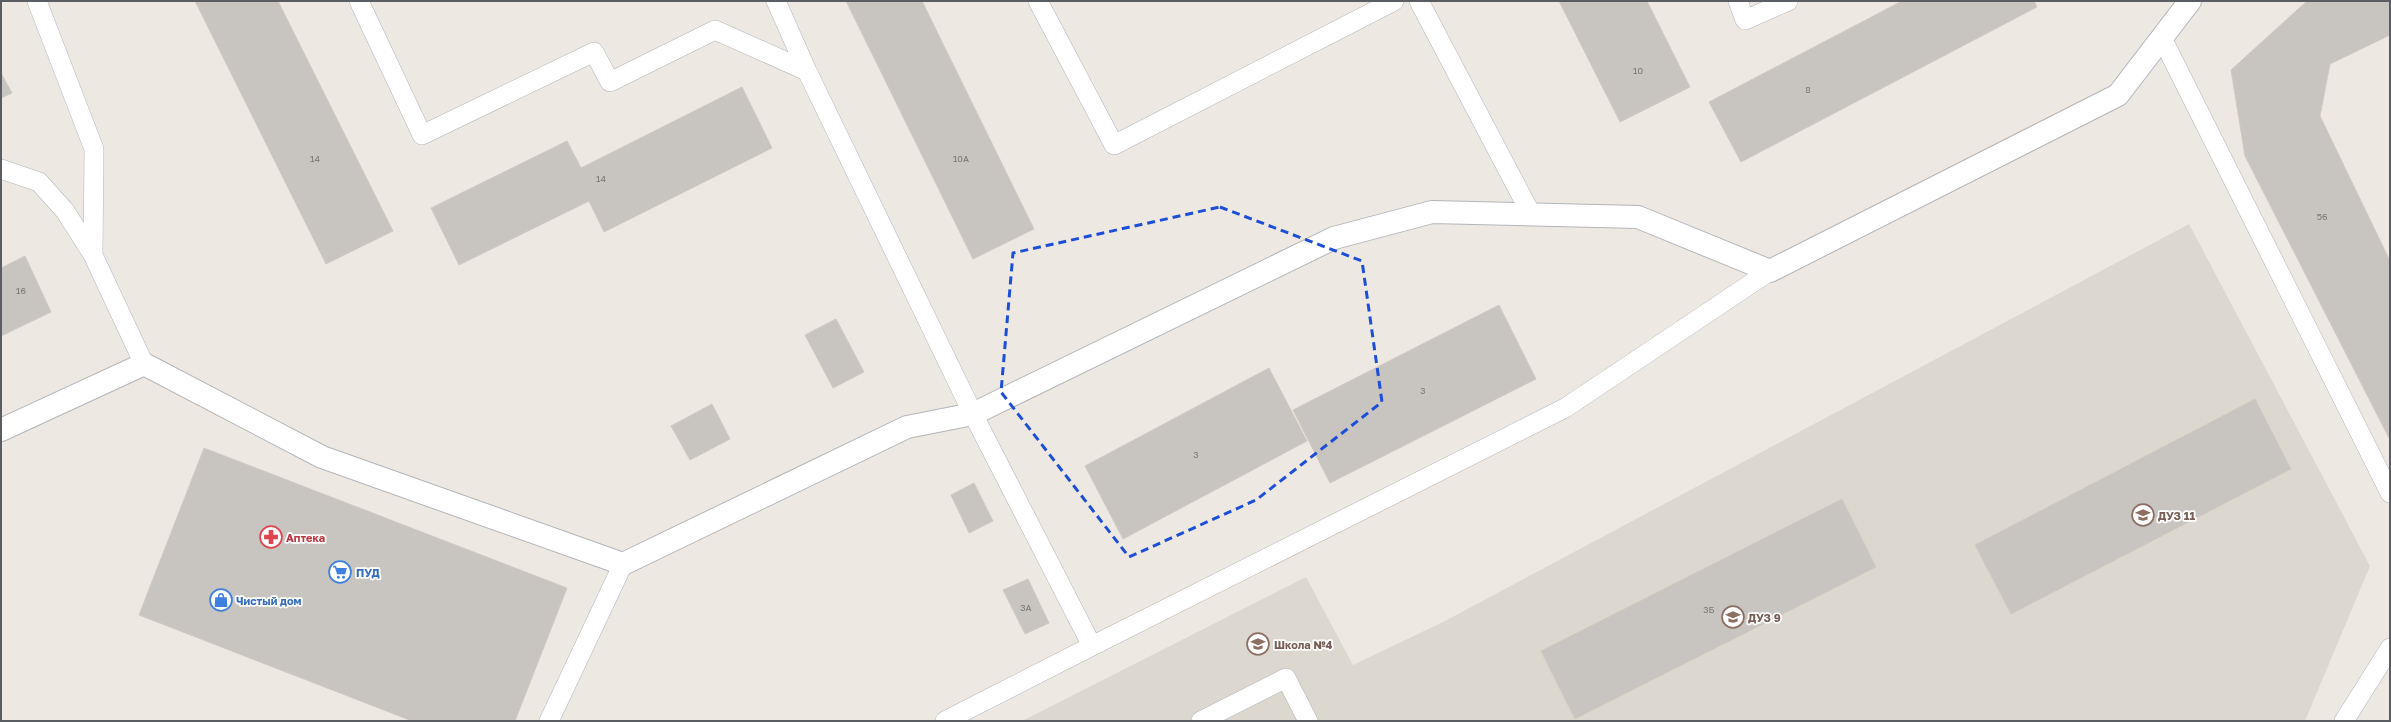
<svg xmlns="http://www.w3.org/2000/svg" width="2391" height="722" font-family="'Golos Text',sans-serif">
	<rect width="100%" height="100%" fill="#ede9e2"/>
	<path fill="#dcd8d0" d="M 2189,224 L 2370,566 L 2305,721 L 1022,721 L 1306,577 L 1353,665 L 1443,622 Z"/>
	<path fill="#c8c4bf" stroke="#d1cac1" d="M 195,1 L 278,1 L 393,231 L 326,264 Z
		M 846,1 L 922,1 L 1034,229 L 973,259 Z
		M 1559,1 L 1647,1 L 1690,87 L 1620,122 Z
		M 1902,1 L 2034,1 L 2037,7 L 1741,162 L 1709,102 Z
		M 2307,1 L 2390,1 L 2390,35 L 2330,64 L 2320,116 L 2390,261 L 2390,440 L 2245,156 L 2231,70 Z
		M 1,73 L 12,93 L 1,98 Z
		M 742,87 L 772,148 L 604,232 L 589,201 L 459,265 L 431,208 L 567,141 L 581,168 Z
		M 25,256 L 51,312 L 1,336 L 1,268 Z
		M 1499,305 L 1536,379 L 1330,483 L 1293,410 Z
		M 836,319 L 864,372 L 833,388 L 805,335 Z
		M 1269,368 L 1307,441 L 1123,539 L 1085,466 Z
		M 2255,399 L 2291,469 L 2011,614 L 1975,545 Z
		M 712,404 L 730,439 L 690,460 L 671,426 Z
		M 204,448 L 567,588 L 515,721 L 412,721 L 139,615 Z
		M 974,483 L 993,521 L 969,533 L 951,495 Z
		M 1842,499 L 1876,567 L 1575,719 L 1541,651 Z
		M 1028,579 L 1049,623 L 1025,634 L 1003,590 Z"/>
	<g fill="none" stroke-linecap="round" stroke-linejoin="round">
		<g stroke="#b3b5b9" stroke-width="20">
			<path id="lane" d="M 37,1 L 94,149 L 93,255
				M 359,1 L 422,135 L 594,52 L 610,82 L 715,30 L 807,71 L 973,414 L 1092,646 L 1565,408 L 1770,271
				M 776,1 L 807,71
				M 1038,1 L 1114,145 L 1394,1
				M 1419,1 L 1531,214
				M 1738,1 L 1745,20 L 1788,1
				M 2162,38 L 2390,493
				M 1,169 L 39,182 L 65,211 L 93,255 L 144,364
				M 549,721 L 623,564
				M 945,721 L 1092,646
				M 1201,721 L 1286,678 L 1308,721
				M 2344,721 L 2390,648"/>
		</g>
		<g stroke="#b3b5b9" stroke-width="24">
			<path id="street" d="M 1,430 L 144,364 L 322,457 L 623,564 L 907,427 L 973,414 L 1334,238 L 1432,212 L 1638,217 L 1770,271 L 2118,95 L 2190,1"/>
		</g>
		<use href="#lane" stroke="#fff" stroke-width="19"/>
		<use href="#street" stroke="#fff" stroke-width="22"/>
	</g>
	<path fill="none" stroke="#1d4ed8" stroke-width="3" stroke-dasharray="8 5" stroke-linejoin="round" d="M 1220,207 L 1362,261 L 1382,402 L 1256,500 L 1129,557 L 1001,392 L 1013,253 Z"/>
	<defs>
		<g id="school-ring" transform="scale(1.15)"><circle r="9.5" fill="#fff" stroke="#8d6e63" stroke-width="1.5"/><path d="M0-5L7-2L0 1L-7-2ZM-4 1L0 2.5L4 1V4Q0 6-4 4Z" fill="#8d6e63"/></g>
		<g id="pharmacy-ring" transform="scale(1.15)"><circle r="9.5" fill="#fff" stroke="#e0444e" stroke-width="1.5"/><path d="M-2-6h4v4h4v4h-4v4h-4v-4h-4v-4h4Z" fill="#e0444e"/></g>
		<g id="supermarket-ring" transform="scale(1.15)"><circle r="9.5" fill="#fff" stroke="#3f7fe0" stroke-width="1.5"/><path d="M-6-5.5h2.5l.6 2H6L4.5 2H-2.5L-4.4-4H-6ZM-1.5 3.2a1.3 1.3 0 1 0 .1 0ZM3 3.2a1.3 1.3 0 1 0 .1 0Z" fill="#3f7fe0"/></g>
		<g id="shop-ring" transform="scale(1.15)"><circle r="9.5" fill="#fff" stroke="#3f7fe0" stroke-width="1.5"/><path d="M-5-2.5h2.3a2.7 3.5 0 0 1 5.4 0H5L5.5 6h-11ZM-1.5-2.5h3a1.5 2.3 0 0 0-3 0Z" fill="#3f7fe0"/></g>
	</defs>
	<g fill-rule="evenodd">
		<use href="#school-ring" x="2143" y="515"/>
		<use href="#pharmacy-ring" x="271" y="537"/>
		<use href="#supermarket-ring" x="340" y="572"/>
		<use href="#shop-ring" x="221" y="600"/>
		<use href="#school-ring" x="1733" y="617"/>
		<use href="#school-ring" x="1258" y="644"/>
	</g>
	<g text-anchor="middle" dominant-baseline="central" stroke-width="3.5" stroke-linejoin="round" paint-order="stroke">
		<g font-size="9" fill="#767879">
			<text x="1638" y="70">10</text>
			<text x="1808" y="89">8</text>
			<text x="315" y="158">14</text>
			<text x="961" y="158">10А</text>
			<text x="601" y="178">14</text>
			<text x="2322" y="216">56</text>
			<text x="21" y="290">16</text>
			<text x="1423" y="390">3</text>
			<text x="1196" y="454">3</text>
			<text x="1026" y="607">3А</text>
			<text x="1709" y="609">3Б</text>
		</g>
		<g font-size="11" font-weight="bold" fill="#785e54" stroke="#fff" text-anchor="start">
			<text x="2158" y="515">ДУЗ 11</text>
			<text x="1748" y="617">ДУЗ 9</text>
			<text x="1274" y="644">Школа №4</text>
		</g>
		<g font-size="11" font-weight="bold" fill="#be3a42" stroke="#fff" text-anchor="start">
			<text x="286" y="537">Аптека</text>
		</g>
		<g font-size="11" font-weight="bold" fill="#366cbe" stroke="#fff" text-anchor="start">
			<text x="356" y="572">ПУД</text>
			<text x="236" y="600">Чистый дом</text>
		</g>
	</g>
	<rect width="2391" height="722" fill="none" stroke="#5a5e62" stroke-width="4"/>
</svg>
